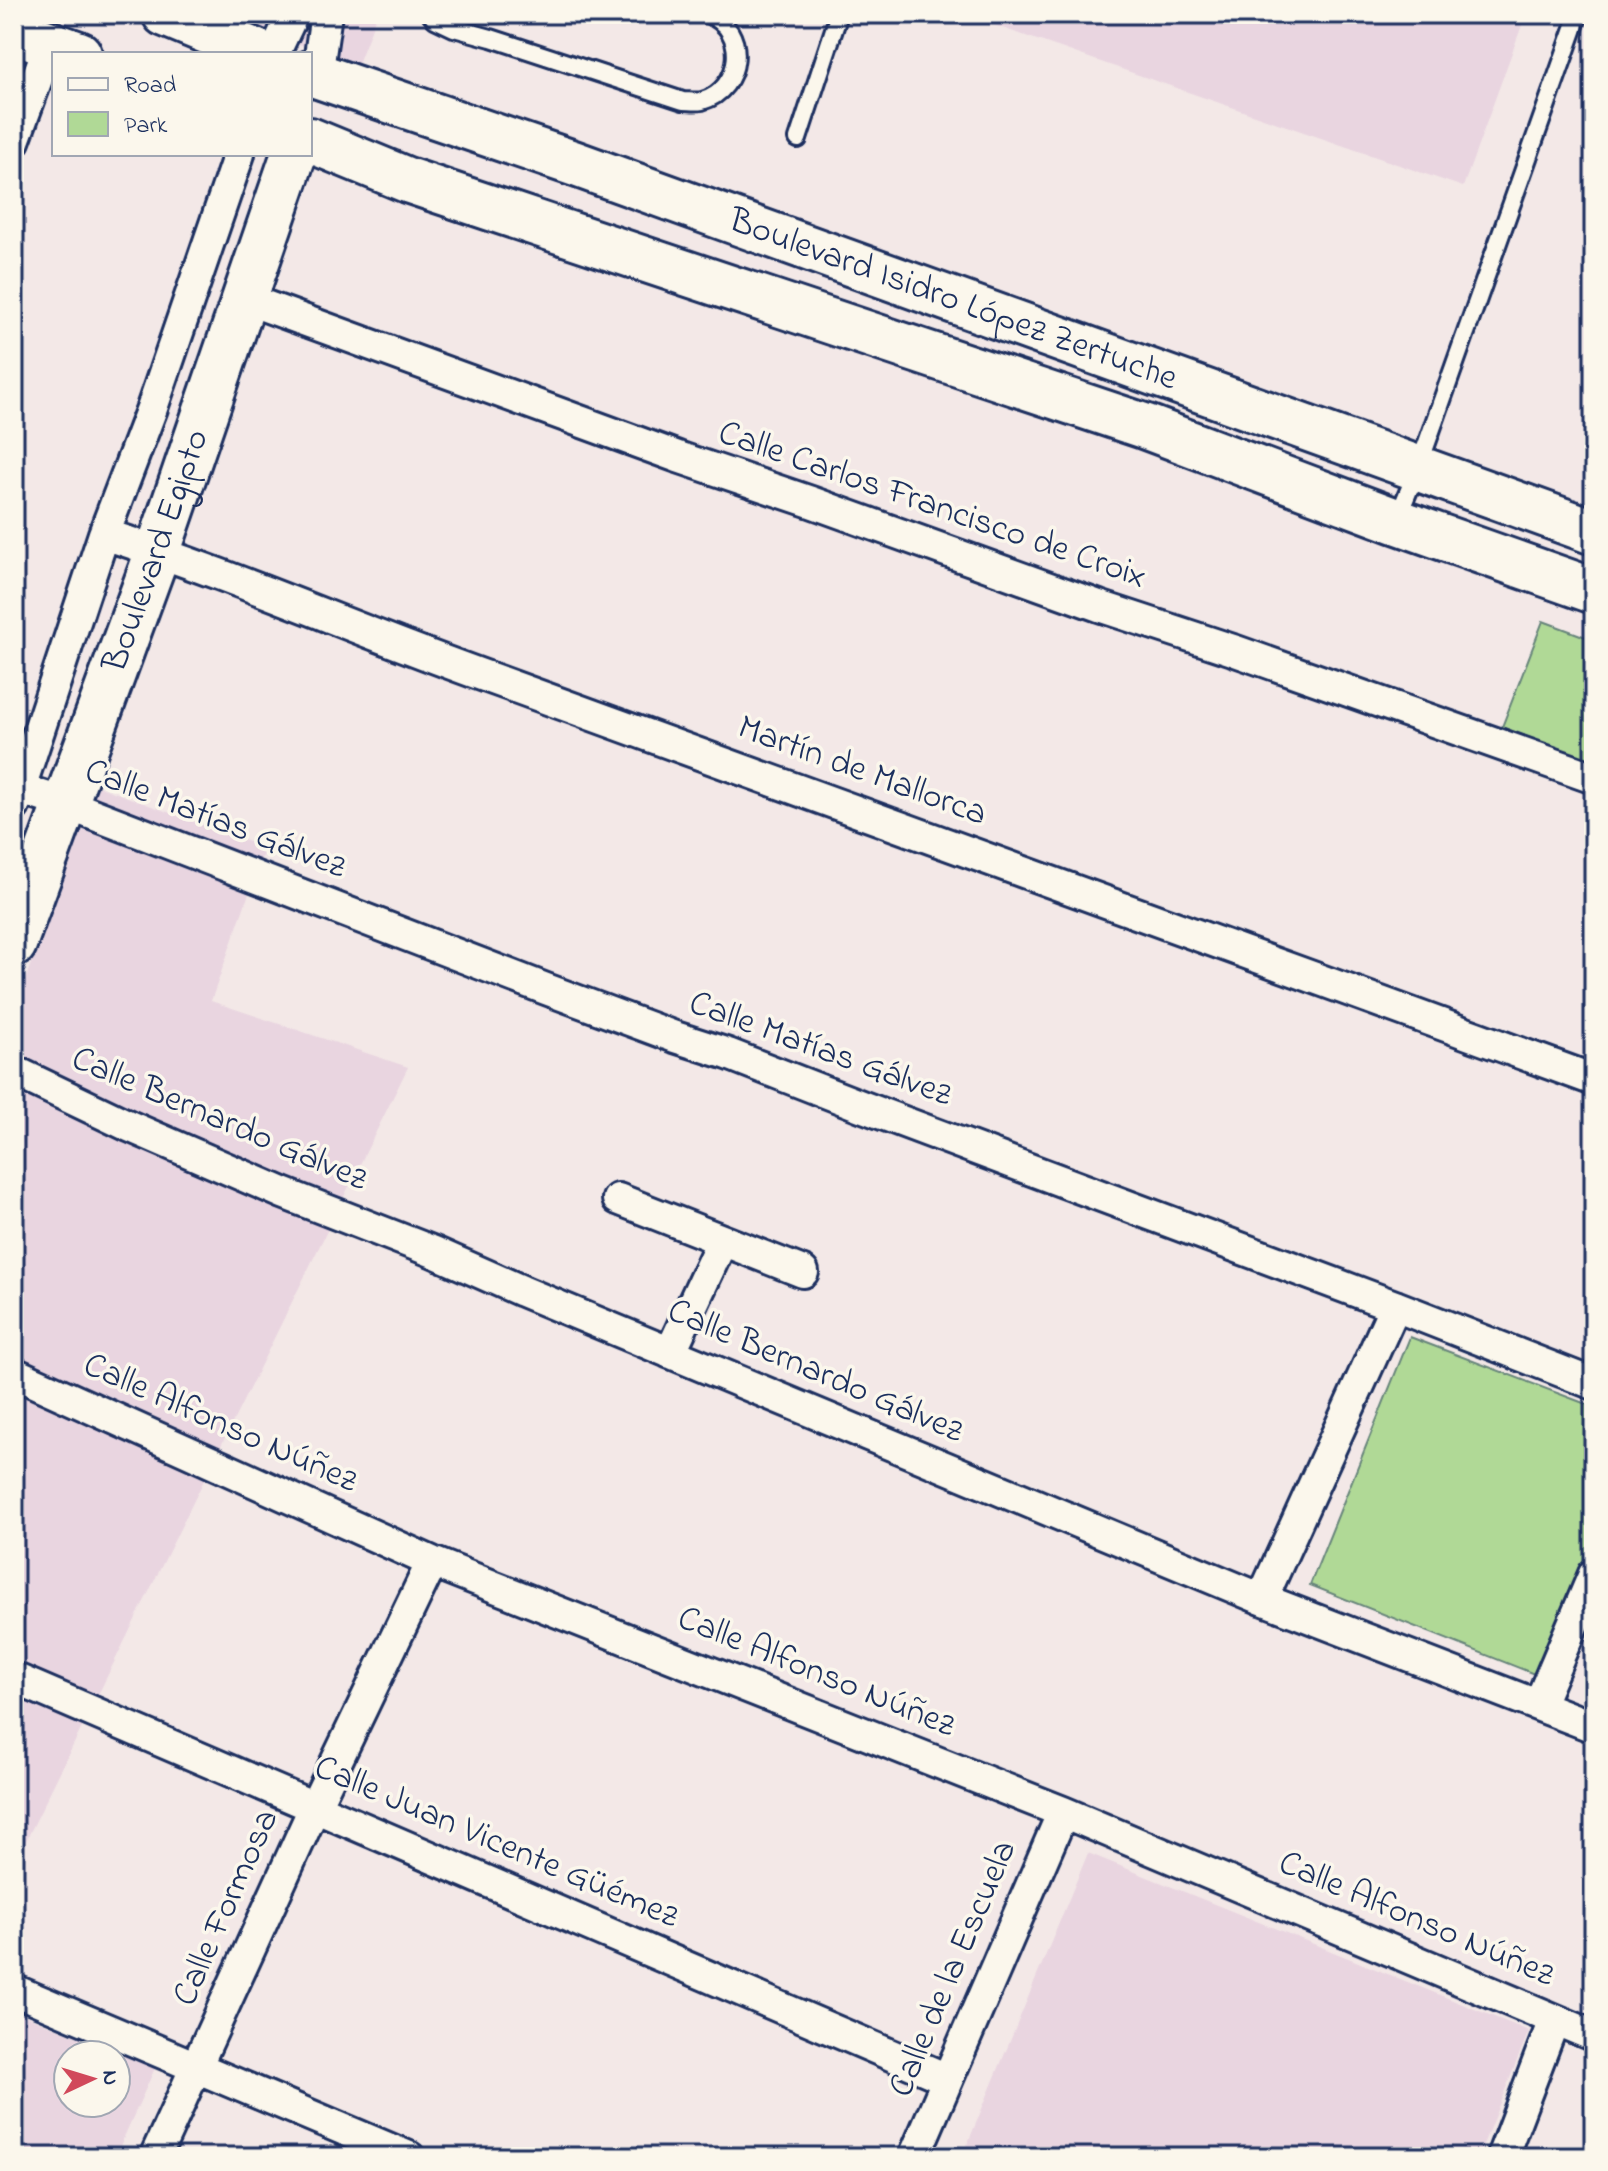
<svg xmlns="http://www.w3.org/2000/svg" width="1608" height="2171" font-family="'Indie Flower',sans-serif">
	<rect width="100%" height="100%" fill="#f3e8e7"/>
	<filter id="ink" filterUnits="userSpaceOnUse"><feTurbulence type="fractalNoise" baseFrequency=".0125" numOctaves="2"/><feDisplacementMap in="SourceGraphic" scale="16" xChannelSelector="R" yChannelSelector="G"/><feConvolveMatrix kernelMatrix="1 2 1 2 8 2 1 2 1" color-interpolation-filters="sRGB"/></filter>
	<g filter="url(#ink)">
		<path fill="#e9d5e0" fill-rule="evenodd" d="M 231,14 L 377,14 L 356,69 Z
			M 962,14 L 1526,14 L 1463,187 Z
			M 92,784 L 265,848 L 211,1001 L 408,1067 L 14,1865 L 14,1013 Z
			M 1088,1853 L 1529,2031 L 1478,2157 L 962,2157 Z
			M 14,2011 L 155,2068 L 115,2157 L 14,2157 ZM 116,2055 L 116,2103 L 68,2103 L 68,2055 Z"/>
		<path fill="#b0d996" stroke="#66847a" stroke-width="2" d="M 1543,621 L 1594,640 L 1594,763 L 1502,727 Z
			M 1410,1337 L 1594,1407 L 1594,1562 L 1547,1679 L 1310,1585 Z"/>
		<g fill="none" stroke-linecap="round" stroke-linejoin="round">
			<g stroke="#1b2f5e" stroke-width="22">
				<path id="lane" d="M 431,14 L 435,19 L 454,28 L 491,38 L 683,101 C 689,101 696,102 702,101 C 742,90 750,29 707,14
					M 798,139 L 839,14
					M 1397,519 L 1418,468 L 1579,14"/>
			</g>
			<g stroke="#1b2f5e" stroke-width="36">
				<path id="street" d="M 274,54 L 293,14
					M 317,76 L 326,14
					M 14,141 L 50,43
					M 246,299 L 678,457 L 811,502 L 1099,606 L 1233,650 L 1594,778
					M 104,534 C 236,576 363,633 493,679 C 860,811 1227,946 1594,1080
					M 20,789 L 64,803 L 546,989 L 675,1037 L 728,1054 L 861,1106 L 1395,1306 L 1594,1384
					M 14,806 L 104,534 L 152,408 L 239,154
					M 14,1071 L 129,1126 L 283,1193 L 434,1252 L 522,1291 L 1262,1599 L 1594,1727
					M 618,1199 L 803,1272
					M 670,1353 L 722,1241
					M 14,1373 L 432,1562 L 1063,1812 L 1594,2036
					M 1262,1599 L 1395,1306
					M 14,1678 L 947,2079
					M 1539,1704 L 1594,1574
					M 14,1990 L 409,2157
					M 155,2157 L 315,1806 L 432,1562
					M 914,2157 L 1063,1812
					M 1502,2157 L 1554,2020"/>
			</g>
			<g stroke="#1b2f5e" stroke-width="50">
				<g id="secondary">
					<path d="M 165,14 L 262,54"/>
					<path d="M 14,31 L 79,54"/>
					<path id="s1" d="M 310,73 L 573,163 L 1594,532"/>
					<path d="M 310,140 L 407,180 L 1144,426 L 1396,521 L 1594,591"/>
					<path id="s2" d="M 14,944 L 158,551 L 294,154"/>
				</g>
			</g>
			<use href="#lane" stroke="#fbf7ec" stroke-width="16"/>
			<use href="#street" stroke="#fbf7ec" stroke-width="30"/>
			<use href="#secondary" stroke="#fbf7ec" stroke-width="44"/>
		</g>
	</g>
	<g text-anchor="middle" dominant-baseline="central" stroke-width="7" stroke-linejoin="round" paint-order="stroke">
		<g font-size="36" fill="#1b2f5e" stroke="#fbf7ec">
			<text stroke="none"><textPath href="#s1" startOffset="682">Boulevard Isidro López Zertuche</textPath></text>
			<text transform="translate(932 506) rotate(19)">Calle Carlos Francisco de Croix</text>
			<text stroke="none"><textPath href="#s2" startOffset="418">Boulevard Egipto</textPath></text>
			<text transform="translate(862 772) rotate(20)">Martín de Mallorca</text>
			<text transform="translate(215 820) rotate(21)">Calle Matías Gálvez</text>
			<text transform="translate(820 1050) rotate(20)">Calle Matías Gálvez</text>
			<text transform="translate(219 1120) rotate(23)">Calle Bernardo Gálvez</text>
			<text transform="translate(815 1372) rotate(23)">Calle Bernardo Gálvez</text>
			<text transform="translate(220 1424) rotate(24)">Calle Alfonso Núñez</text>
			<text transform="translate(816 1673) rotate(22)">Calle Alfonso Núñez</text>
			<text transform="translate(496 1843) rotate(23)">Calle Juan Vicente Güémez</text>
			<text transform="translate(227 1908) rotate(-66)">Calle Formosa</text>
			<text transform="translate(1416 1920) rotate(23)">Calle Alfonso Núñez</text>
			<text transform="translate(954 1969) rotate(-67)">Calle de la Escuela</text>
		</g>
	</g>
	<rect width="1608" height="2171" fill="none" stroke="#fbf7ec" stroke-width="48"/>
	<rect x="24" y="24" width="1560" height="2123" fill="none" stroke="#1b2f5e" stroke-width="3" filter="url(#ink)"/>
	<rect x="52" y="52" width="260" height="104" fill="#fbf7ec" stroke="#a1a7b3" stroke-width="2"/>
	<rect x="68" y="78" width="40" height="12" fill="#fbf7ec" stroke="#a1a7b3" stroke-width="2"/>
	<text x="124" y="92" font-size="24" fill="#1b2f5e">Road</text>
	<rect x="68" y="112" width="40" height="24" fill="#b0d996" stroke="#a1a7b3" stroke-width="2"/>
	<text x="124" y="132" font-size="24" fill="#1b2f5e">Park</text>
	<g transform="translate(92 2079) rotate(86)"><circle r="38" fill="#fbf7ec" stroke="#a1a7b3" stroke-width="2"/>
	<path d="M0-6L14 30L0 20L-14 30Z" fill="#d1495b"/>
	<text y="-12" font-size="22" font-weight="bold" text-anchor="middle" fill="#1b2f5e">N</text>
	</g>
</svg>
